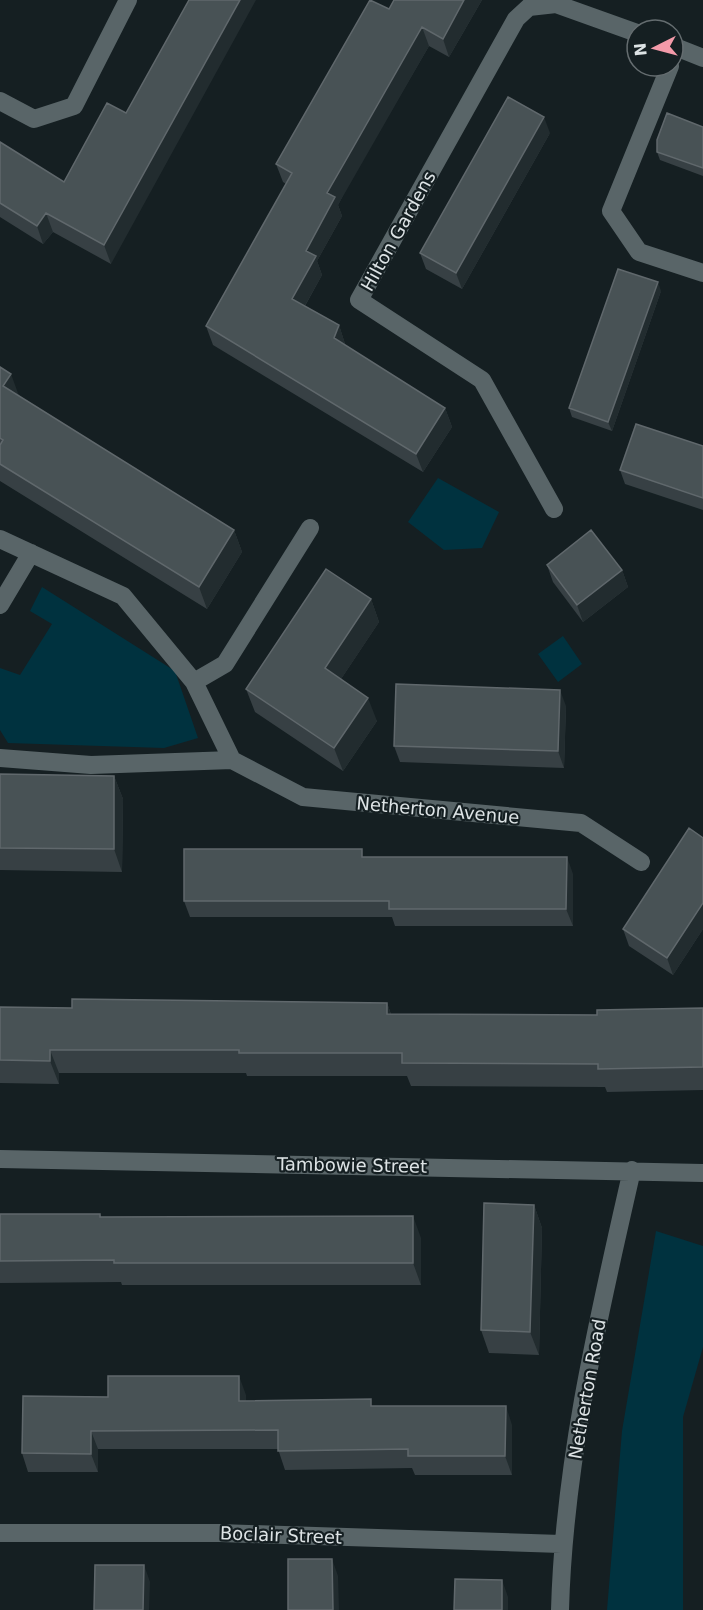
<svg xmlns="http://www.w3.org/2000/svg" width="703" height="1610" font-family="'DejaVu Sans',sans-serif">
	<rect width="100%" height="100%" fill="#151f22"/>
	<path fill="#00323f" d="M 438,478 L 499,512 L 482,548 L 444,550 L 408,522 Z
		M 42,587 L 175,671 L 198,738 L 164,748 L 8,743 L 0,730 L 0,668 L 20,675 L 52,624 L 30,611 Z
		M 563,636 L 582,664 L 558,682 L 538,654 Z
		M 656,1231 L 703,1246 L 703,1347 L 683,1417 L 683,1610 L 607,1610 L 622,1431 Z"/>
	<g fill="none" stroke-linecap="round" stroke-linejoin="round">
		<path stroke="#596568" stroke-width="18" d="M 673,46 L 703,58
			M 670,66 L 611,211 L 639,252 L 703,273
			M 0,101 L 34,119 L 74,106 L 128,0
			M 554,509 L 482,380 L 359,300 L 516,19 L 529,7 L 556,4 L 637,33
			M 0,539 L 123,596 L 194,682 L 232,760 L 303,797 L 581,823 L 641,862
			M 0,605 L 31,553
			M 194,682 L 225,664 L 310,528
			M 0,758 L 91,765 L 232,760
			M 0,1159 L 703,1173
			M 0,1533 L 220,1533 L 561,1544
			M 560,1610 C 564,1461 599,1315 632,1170"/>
	</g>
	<path fill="#374044" d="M 482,0 L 449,57 L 429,46 L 352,178 L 338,205 L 342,216 L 317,261 L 322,275 L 305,306 L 339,325 L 345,344 L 345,345 L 445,408 L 452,427 L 423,472 L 213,345 L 206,326 L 286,184 L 283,182 L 276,164 L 389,9 Z
		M 107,103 L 111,264 L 53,232 L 43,244 L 0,217 L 0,142 L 64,182 Z
		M 703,127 L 703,176 L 660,160 L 657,152 Z
		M 550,133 L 462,289 L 426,269 L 420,253 Z
		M 661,291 L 612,431 L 572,417 L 569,408 Z
		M 0,367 L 19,396 L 234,530 L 242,552 L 207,609 L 0,481 Z
		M 703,446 L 703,510 L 625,484 L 620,470 Z
		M 547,565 L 622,570 L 628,587 L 583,622 L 553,582 Z
		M 371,599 L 379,622 L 341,679 L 377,721 L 343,771 L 255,712 L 246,689 Z
		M 566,706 L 564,768 L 400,762 L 394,746 Z
		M 0,774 L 114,776 L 123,799 L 122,872 L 0,870 Z
		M 703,838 L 703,929 L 673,975 L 629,946 L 623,929 Z
		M 365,857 L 573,874 L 573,926 L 395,926 L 392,917 L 190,917 L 184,901 Z
		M 387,1003 L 391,1014 L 597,1015 L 703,1008 L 703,1090 L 607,1092 L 605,1087 L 411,1086 L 407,1076 L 247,1076 L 246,1073 L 59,1073 L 59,1084 L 0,1083 L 0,1007 L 72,1008 Z
		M 534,1205 L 542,1228 L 539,1355 L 489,1353 L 481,1330 Z
		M 0,1214 L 100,1214 L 101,1217 L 421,1238 L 421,1285 L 122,1285 L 121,1282 L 0,1283 Z
		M 246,1395 L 246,1401 L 373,1406 L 512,1425 L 512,1475 L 415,1475 L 412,1468 L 285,1470 L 278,1449 L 98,1449 L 98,1472 L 28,1472 L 22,1453 L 108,1397 Z"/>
	<path fill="#222c2f" d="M 240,0 L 256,0 L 111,264 L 104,245 Z
		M 464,0 L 482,0 L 449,57 L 443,39 Z
		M 422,27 L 429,46 L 338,205 L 342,216 L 317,261 L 322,275 L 298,318 L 292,299 L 306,251 L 327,193 Z
		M 544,117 L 550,133 L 462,289 L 456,273 Z
		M 46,213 L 53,232 L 43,244 L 37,226 Z
		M 658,282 L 661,291 L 612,431 L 608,422 Z
		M 339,325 L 345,344 L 340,357 L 334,338 Z
		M 11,374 L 19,396 L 3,386 Z
		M 445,408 L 452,427 L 423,472 L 416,454 Z
		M 234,530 L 242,552 L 207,609 L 199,587 Z
		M 622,570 L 628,587 L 583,622 L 577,605 Z
		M 371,599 L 379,622 L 333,691 L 325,668 Z
		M 560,690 L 566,706 L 564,768 L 558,751 Z
		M 368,698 L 377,721 L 343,771 L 334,748 Z
		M 114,776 L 123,799 L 122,872 L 114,849 Z
		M 567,857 L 573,874 L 573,926 L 566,909 Z
		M 703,903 L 703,929 L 673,975 L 667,958 Z
		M 387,1003 L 395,1026 L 387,1014 Z
		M 50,1050 L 59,1073 L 59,1084 L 50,1061 Z
		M 534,1205 L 542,1228 L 539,1355 L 530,1332 Z
		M 413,1216 L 421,1238 L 421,1285 L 413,1263 Z
		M 239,1376 L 246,1395 L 246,1420 L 239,1401 Z
		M 506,1406 L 512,1425 L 512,1475 L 505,1456 Z
		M 91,1431 L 98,1449 L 98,1472 L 91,1454 Z
		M 332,1559 L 338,1576 L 339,1610 L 333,1610 Z
		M 144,1565 L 150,1582 L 149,1610 L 143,1610 Z
		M 502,1580 L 508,1597 L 508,1610 L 502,1610 Z"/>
	<path fill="#485255" stroke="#60686c" stroke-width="1.5" d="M 189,0 L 240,0 L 104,245 L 46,213 L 37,226 L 0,203 L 0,142 L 64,182 L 107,103 L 126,113 Z
		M 370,0 L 389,9 L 394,0 L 464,0 L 443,39 L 422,27 L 346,160 L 327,193 L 335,197 L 306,251 L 316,256 L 292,299 L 339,325 L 334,338 L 445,408 L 416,454 L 206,326 L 292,173 L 276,164 Z
		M 508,97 L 544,117 L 456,273 L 420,253 Z
		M 667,113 L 703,127 L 703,168 L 657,152 L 657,140 Z
		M 618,269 L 658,282 L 608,422 L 569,408 Z
		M 0,367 L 11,374 L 3,386 L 234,530 L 199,587 L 0,464 L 0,445 L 3,440 L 0,438 Z
		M 636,424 L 703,446 L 703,498 L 620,470 Z
		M 591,530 L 622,570 L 577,605 L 547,565 Z
		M 326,569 L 371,599 L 325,668 L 368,698 L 334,748 L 246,689 Z
		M 396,684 L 560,690 L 558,751 L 394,746 Z
		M 0,774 L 114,776 L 114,849 L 0,848 Z
		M 689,828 L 703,838 L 703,903 L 667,958 L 623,929 Z
		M 184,849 L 362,849 L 362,857 L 567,857 L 566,909 L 389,909 L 389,901 L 184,901 Z
		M 72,999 L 387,1003 L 387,1014 L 597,1015 L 597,1010 L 703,1008 L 703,1067 L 598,1069 L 598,1064 L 402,1063 L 402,1053 L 239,1053 L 239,1050 L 50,1050 L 50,1061 L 0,1060 L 0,1007 L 72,1008 Z
		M 484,1203 L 534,1205 L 530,1332 L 481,1330 Z
		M 0,1214 L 100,1214 L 100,1217 L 413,1216 L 413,1263 L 114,1263 L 114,1260 L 0,1261 Z
		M 108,1376 L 239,1376 L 239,1401 L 371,1399 L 371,1406 L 506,1406 L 505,1456 L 408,1456 L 408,1449 L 278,1451 L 278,1430 L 91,1431 L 91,1454 L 22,1453 L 23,1396 L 108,1397 Z
		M 288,1559 L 332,1559 L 333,1610 L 288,1610 Z
		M 95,1565 L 144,1565 L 143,1610 L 94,1610 Z
		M 455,1579 L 502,1580 L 502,1610 L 454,1610 Z"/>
	<g text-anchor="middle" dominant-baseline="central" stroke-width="4.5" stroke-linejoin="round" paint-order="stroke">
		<g font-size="18" fill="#dde3e5" stroke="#151f22">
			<text transform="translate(398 231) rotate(-61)">Hilton Gardens</text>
			<text transform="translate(438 810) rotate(5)">Netherton Avenue</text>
			<text transform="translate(352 1165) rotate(1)">Tambowie Street</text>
			<text transform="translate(587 1389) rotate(-80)">Netherton Road</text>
			<text transform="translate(281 1535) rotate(2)">Boclair Street</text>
		</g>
	</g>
	<g transform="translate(655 48) rotate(264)"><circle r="28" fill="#151f22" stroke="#656d70" stroke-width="1.5"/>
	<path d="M0-4.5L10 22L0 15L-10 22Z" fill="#f39aa9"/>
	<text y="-9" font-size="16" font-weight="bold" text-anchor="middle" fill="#dde3e5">N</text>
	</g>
</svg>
